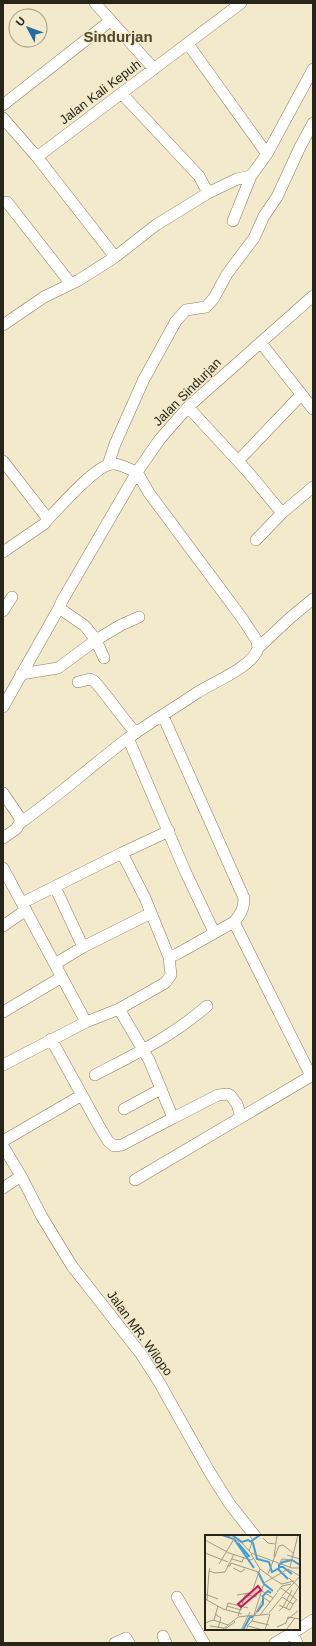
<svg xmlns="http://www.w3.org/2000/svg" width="316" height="1646" font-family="Helvetica,sans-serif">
	<rect width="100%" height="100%" fill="#f2eaca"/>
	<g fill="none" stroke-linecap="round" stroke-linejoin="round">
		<g stroke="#847d5f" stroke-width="12">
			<path id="minor" d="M 95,3 L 154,69
				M 188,44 L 267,154
				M 122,94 L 199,176 L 208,193
				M 3,105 L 110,21
				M 3,118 L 37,157 L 115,257
				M 37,157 L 241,3
				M 7,202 L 71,284
				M 233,221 L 251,176 L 267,154 L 313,69
				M 3,325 L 44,297 L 79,280 L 115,257 L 156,225 L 208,193 L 237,179 L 251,176
				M 261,343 L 313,409
				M 188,407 L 248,472 L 282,513
				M 3,461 L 48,519 L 44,524 L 3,552
				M 238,461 L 301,395
				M 108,465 L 115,444 L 144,379 L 176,321 L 186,310 L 206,307 L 214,298 L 227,274 L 254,238 L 264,216 L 277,197 L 300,147 L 313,123
				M 137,472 L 149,493 L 242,618 L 257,641 L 258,648
				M 48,519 C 60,507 98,462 114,464 C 121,464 130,470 137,472
				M 256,540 L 282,513 L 313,487
				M 59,608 L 85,626 L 96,640 L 104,658
				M 3,611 L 12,597
				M 21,674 L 58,668 L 96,640 L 121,625 L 139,617
				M 78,682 L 90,679 L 94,681 C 109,697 121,717 136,733
				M 3,707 L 59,608 L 62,601 L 137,472 L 160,439 L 188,407 L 313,296
				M 128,738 L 186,873 L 214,932
				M 3,793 L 18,815 L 21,821 L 16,829 L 3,838
				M 20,823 C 57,797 91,766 127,739 C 150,722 175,708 198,692 C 214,682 254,666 258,648 L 290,618 L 313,599
				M 3,868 L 86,1022 L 119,1009 L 149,1060 L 173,1118 L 218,1095 L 228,1094 L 231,1096 L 237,1104 L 241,1117
				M 55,887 L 83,947
				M 22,903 L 122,853 L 169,831
				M 3,926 L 26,910
				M 169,957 L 177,954 L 234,922
				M 55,964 L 83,947 L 151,913
				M 119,1009 L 165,983 L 171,975 L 169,957 L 145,898 L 122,853
				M 3,1012 L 62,977
				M 51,1039 L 99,1126 L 108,1141 L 114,1146 L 122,1145 L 173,1118
				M 3,1065 L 86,1022
				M 95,1075 C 137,1053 171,1037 207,1006
				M 124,1109 L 161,1089
				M 3,1141 L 82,1095
				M 3,1146 L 21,1176 L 42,1217 L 72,1266 L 141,1354 L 159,1382 L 209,1471 L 229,1503 L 255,1536
				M 135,1180 L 311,1076 L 234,922 C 241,914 244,908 244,898 L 163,716
				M 3,1188 L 21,1176
				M 177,1597 L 204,1643
				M 291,1629 L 297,1643
				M 299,1629 L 313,1620
				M 163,1636 L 166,1643
				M 115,1643 L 126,1638 L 129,1643
				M 275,1643 L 299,1629"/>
		</g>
		<use href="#minor" stroke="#fff" stroke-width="11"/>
	</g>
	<g text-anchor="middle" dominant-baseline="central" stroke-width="3" stroke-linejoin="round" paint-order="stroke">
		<g font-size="13" fill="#272519" stroke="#f2eaca">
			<text transform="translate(100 92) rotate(-37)">Jalan Kali Kepuh</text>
			<text transform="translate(187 392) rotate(-45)">Jalan Sindurjan</text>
			<text transform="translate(140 1333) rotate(54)">Jalan MR. Wilopo</text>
		</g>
		<g font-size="15" font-weight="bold" fill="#4f482d" stroke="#f2eaca">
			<text x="118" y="36">Sindurjan</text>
		</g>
	</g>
	<g transform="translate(205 1535)">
		<rect width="95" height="95" fill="#f2eaca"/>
		<path fill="none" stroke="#3f9eda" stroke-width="2" d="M 17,0 L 29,4 L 49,33M 27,0 L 37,7 L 43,5 L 48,8 L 52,24 L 64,27 L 67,37 L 74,33 L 74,30 L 78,27 L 87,25 L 95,30M 45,7 L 55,0M 33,8 L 44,21 L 42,22M 75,32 L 78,32 L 87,39M 73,34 L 83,44M 53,37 L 59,49 L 68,56M 52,77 L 58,69 L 58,61 L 63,56 L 66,58M 38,95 L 45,82 L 48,82"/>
		<path fill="none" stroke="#a19b83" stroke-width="1" d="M 21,0 L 37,8 L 46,18 L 87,33 L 95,33M 44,0 L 48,5 L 44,16M 58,3 L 63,8 L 70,9M 0,5 L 24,18 L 46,25 L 49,23M 0,18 L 23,27M 46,19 L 55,34 L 70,45 L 77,49 L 89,46M 82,20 L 95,24M 69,22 L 72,0M 27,24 L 37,27 L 39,22M 75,28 L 77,24 L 87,25M 14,29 L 29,4M 22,31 L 25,31 L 26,28 L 53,37M 85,32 L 93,0M 5,33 L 4,36 L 10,38 L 20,37 L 29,19M 28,33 L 36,37 L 40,34M 63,39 L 74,11 L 78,10 L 88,18M 84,43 L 95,53M 76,53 L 91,64M 57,56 L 68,63M 72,57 L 77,51 L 86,49M 0,59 L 13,64M 32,60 L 44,58M 43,60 L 51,62 L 51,58M 55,60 L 65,67M 77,61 L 95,41M 77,62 L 88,69 L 92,64M 0,64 L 18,74 L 37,79M 2,65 L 4,36M 74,70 L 85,75 L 88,69M 22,71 L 36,75 L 37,73M 81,73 L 95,50M 21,75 L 23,68 L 43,73M 74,76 L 78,72 L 87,55M 64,78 L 77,62M 10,79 L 16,83 L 13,93M 50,80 L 57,66M 55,80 L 72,58M 33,81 L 40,60 L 47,57 L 55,34M 48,81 L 64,79M 83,84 L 93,76M 9,85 L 13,71M 47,86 L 64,90M 0,88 L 8,85 L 23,90M 5,91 L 19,93M 42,91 L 47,86 L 59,48 L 83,34 L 95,41M 72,92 L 81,88 L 83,82 L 95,84M 20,94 L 30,87 L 29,86M 17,95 L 33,82 L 50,80M 36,95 L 45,77M 41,95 L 43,91 L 58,95M 60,95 L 65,79M 81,95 L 90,83"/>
		<path fill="#c2185b" fill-opacity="0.15" stroke="#c2185b" stroke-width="2" d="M 53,51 L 56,55 L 36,72 L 33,69 Z"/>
		<rect width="95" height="95" fill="none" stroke="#272519" stroke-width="2"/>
	</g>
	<rect width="316" height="1646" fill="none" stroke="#272519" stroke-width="8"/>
	<g transform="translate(28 28) rotate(311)"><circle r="19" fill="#f2eaca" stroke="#a19b83"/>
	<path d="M0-3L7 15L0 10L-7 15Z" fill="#236ca0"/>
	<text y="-6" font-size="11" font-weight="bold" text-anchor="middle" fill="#272519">U</text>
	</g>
</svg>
